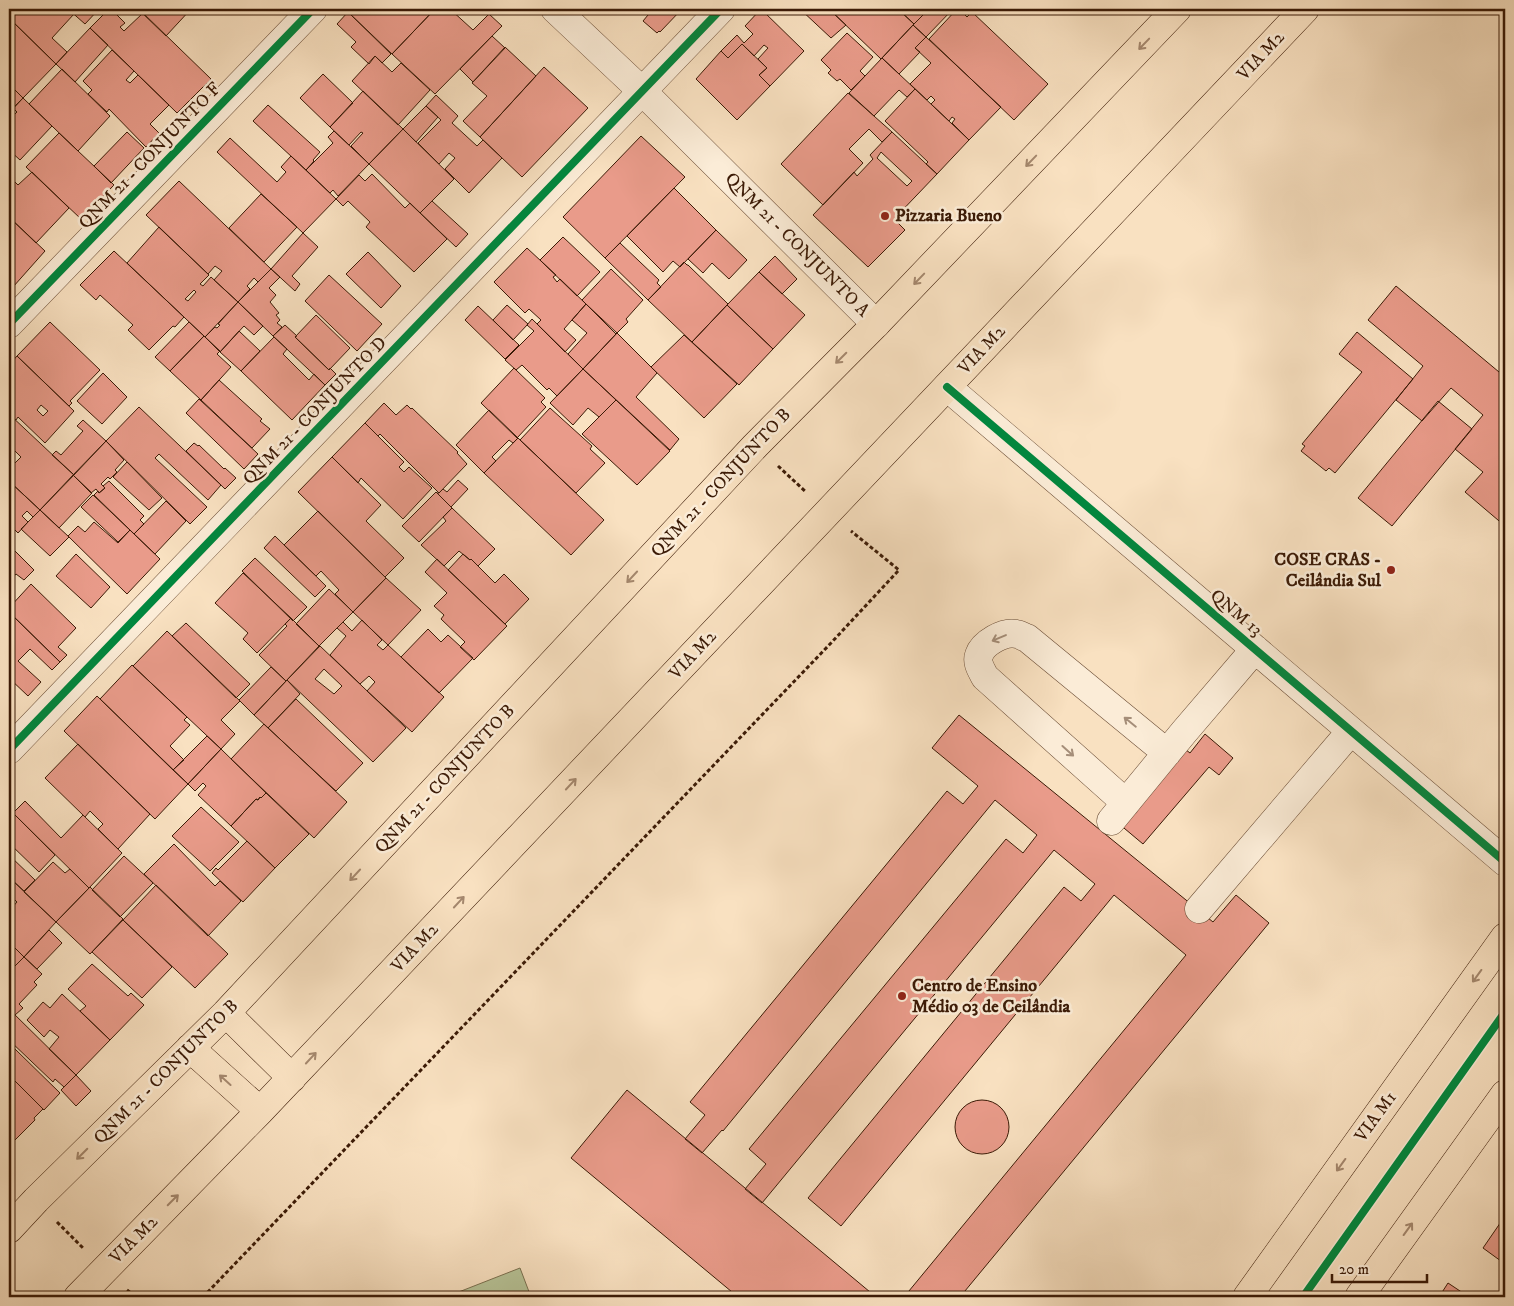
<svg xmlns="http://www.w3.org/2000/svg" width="1514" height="1306" font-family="'IM FELL DW Pica',serif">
	<rect width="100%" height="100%" fill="#f9e1c1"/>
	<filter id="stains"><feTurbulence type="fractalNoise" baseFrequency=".004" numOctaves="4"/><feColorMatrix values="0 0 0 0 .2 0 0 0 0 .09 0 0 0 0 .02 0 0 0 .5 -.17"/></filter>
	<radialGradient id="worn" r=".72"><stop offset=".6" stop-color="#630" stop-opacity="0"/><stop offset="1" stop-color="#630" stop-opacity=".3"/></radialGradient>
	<path fill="#b7c498" stroke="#796f4f" d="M 520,1268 L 531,1297 L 444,1297 L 451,1295 Z"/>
	<path fill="#e99b8a" stroke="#3b1a06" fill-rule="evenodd" d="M 9,9 L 68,9 L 74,14 L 52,38 L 67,52 L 56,64 L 9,18 Z
		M 68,9 L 99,9 L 85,24 Z
		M 109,9 L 111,9 L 125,23 L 120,27 L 124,31 L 143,13 L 211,79 L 177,113 L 90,28 Z
		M 138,9 L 191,9 L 166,36 Z
		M 352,9 L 404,10 L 435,9 L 392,54 L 348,12 Z
		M 435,9 L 450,9 L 473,30 L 489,14 L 502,26 L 435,94 L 392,54 Z
		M 653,9 L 682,9 L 660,32 L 659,31 L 657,33 L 643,21 Z
		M 761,9 L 804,51 L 770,86 L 759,75 L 767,68 L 758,59 L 768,48 L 764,45 L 754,56 L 742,44 L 728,58 L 721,51 L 737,35 L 744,43 L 753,34 L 745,26 Z
		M 800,9 L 829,9 L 846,25 L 831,38 Z
		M 829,9 L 898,9 L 914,24 L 881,59 Z
		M 898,9 L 929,9 L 914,24 Z
		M 929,9 L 953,9 L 926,37 L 913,25 Z
		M 957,9 L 959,9 L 967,17 L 972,12 L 1048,84 L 1014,120 L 929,39 Z
		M 348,12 L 391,54 L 382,63 L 375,56 L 369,64 L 351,47 L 356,42 L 337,24 Z
		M 9,18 L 56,64 L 23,98 L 9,84 Z
		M 913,25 L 926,37 L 915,48 L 920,52 L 899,74 L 882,58 Z
		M 90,28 L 108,45 L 75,82 L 56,64 Z
		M 847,33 L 873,57 L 860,71 L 865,76 L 851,90 L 840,79 L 837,81 L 828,73 L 831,70 L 821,60 Z
		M 492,36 L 505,48 L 473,82 L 460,69 Z
		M 926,37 L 1001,107 L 969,140 L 952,123 L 955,119 L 952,117 L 949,121 L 931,104 L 935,100 L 931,96 L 927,100 L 910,84 L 931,63 L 915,48 Z
		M 742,44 L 767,68 L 759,75 L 770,86 L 737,120 L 696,79 L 721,51 L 728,58 Z
		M 505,47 L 536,76 L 480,137 L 463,121 L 487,96 L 472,83 Z
		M 112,50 L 134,71 L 126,80 L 130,83 L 138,75 L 169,105 L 150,124 L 159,133 L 146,147 L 109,109 L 107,112 L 88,94 L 92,90 L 83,81 Z
		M 375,56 L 392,72 L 401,63 L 430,90 L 398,125 L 352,81 Z
		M 882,58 L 915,89 L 907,97 L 899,90 L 874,116 L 849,93 Z
		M 544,67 L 588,108 L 522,177 L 480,137 Z
		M 62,69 L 110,116 L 78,151 L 29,104 Z
		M 323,74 L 353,103 L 330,127 L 300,98 Z
		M 9,84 L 23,98 L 11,111 L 9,109 Z
		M 915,89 L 969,140 L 937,174 L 926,164 L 928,162 L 885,121 Z
		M 363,91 L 403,129 L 369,164 L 351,146 L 363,133 L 361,132 L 349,145 L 330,127 Z
		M 848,93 L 892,132 L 882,142 L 869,129 L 849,149 L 863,163 L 823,205 L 781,164 Z
		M 436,95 L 458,116 L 452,123 L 477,146 L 483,140 L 502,158 L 469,193 L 445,169 L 455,158 L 449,153 L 439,164 L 418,143 L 441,120 L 426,106 Z
		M 23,98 L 52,126 L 20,160 L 9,150 L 9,120 L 17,112 L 13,108 Z
		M 268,105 L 320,152 L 313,160 L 314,161 L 306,170 L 253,121 Z
		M 426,106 L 438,117 L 416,142 L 403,129 Z
		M 403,129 L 454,179 L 420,213 L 369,164 Z
		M 334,131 L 369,164 L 338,196 L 333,190 L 330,193 L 306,170 L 333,143 L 328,137 Z
		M 127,132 L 144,148 L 111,183 L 94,166 Z
		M 892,132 L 937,174 L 894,219 L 905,230 L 868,267 L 813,215 L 854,172 L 857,176 L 873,159 L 870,155 ZM 881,152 L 912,181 L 907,186 L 877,158 Z
		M 59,133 L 114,185 L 81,219 L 26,167 Z
		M 641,136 L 685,177 L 605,258 L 563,217 Z
		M 230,138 L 277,182 L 286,172 L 281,167 L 291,156 L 336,199 L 303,233 L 217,152 Z
		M 32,172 L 69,208 L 36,243 L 9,217 L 9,189 L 15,182 L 18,185 Z
		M 372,174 L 405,208 L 410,203 L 447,239 L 414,272 L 366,227 L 370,222 L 348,201 L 343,206 L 336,199 L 359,175 L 365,181 Z
		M 179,181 L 271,269 L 258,282 L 254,278 L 247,286 L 250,289 L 238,302 L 214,280 L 222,271 L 215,266 L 208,274 L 146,215 Z
		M 674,188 L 716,230 L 680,267 L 673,261 L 663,272 L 627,236 Z
		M 261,194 L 297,227 L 264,262 L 229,228 Z
		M 432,201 L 468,234 L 456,247 L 420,213 Z
		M 9,217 L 45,251 L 13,287 L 9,284 Z
		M 159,227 L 209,275 L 200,284 L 203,286 L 211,277 L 238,302 L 205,337 L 127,263 ZM 194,290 L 196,292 L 188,301 L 185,299 Z
		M 716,230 L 747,260 L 729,279 L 712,263 L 703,273 L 688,259 Z
		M 303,233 L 318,247 L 292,276 L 300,284 L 295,291 L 271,269 Z
		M 563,237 L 600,272 L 577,296 L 540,260 Z
		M 620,243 L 659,280 L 657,283 L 661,287 L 648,300 L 605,258 Z
		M 527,248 L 556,275 L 553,277 L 557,282 L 560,279 L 586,304 L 564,329 L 576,340 L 565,352 L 537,324 L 541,320 L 529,309 L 525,313 L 494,282 Z
		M 114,251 L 184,317 L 175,327 L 173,326 L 149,350 L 128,330 L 133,325 L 100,295 L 96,300 L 80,285 Z
		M 368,252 L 401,286 L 381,308 L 346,274 Z
		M 775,256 L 797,279 L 782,294 L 759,272 Z
		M 684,262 L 687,265 L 688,265 L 728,304 L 692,342 L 648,300 Z
		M 271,269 L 280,277 L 269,288 L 276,295 L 270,302 L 279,313 L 276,315 L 280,320 L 277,323 L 282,327 L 273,336 L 238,302 Z
		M 611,269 L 643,300 L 626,319 L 628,322 L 616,334 L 582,300 Z
		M 759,272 L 805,315 L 773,349 L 727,305 Z
		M 329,275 L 382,324 L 357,351 L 305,301 Z
		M 9,284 L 15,290 L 9,296 Z
		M 1396,286 L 1505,377 L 1505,444 L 1502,447 L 1505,450 L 1505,526 L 1465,492 L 1483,472 L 1455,449 L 1483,415 L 1451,388 L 1422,421 L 1396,400 L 1423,366 L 1368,320 Z
		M 238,302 L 263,326 L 254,335 L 244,326 L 220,352 L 205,337 L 215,327 L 217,328 L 220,325 L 218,324 Z
		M 586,304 L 617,333 L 583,369 L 568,354 L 587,333 L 572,320 Z
		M 507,305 L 528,324 L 513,340 L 493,320 Z
		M 727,305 L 773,349 L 739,385 L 692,342 Z
		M 478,306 L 519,345 L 505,359 L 465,320 Z
		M 316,315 L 350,348 L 329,370 L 295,337 Z
		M 532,319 L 583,369 L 557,396 L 549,388 L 547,390 L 522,365 L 516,370 L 505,360 L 534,331 L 527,325 Z
		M 50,322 L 100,370 L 70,401 L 72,403 L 69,406 L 17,356 Z
		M 189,322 L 204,336 L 170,371 L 155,357 Z
		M 285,325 L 297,336 L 295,337 L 329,370 L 330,368 L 336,374 L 325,385 L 273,336 Z
		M 239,331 L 260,351 L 241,371 L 220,352 Z
		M 1357,332 L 1413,379 L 1335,473 L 1329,468 L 1326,471 L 1301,451 L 1305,446 L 1302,444 L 1362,372 L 1339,354 Z
		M 617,333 L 657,373 L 636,397 L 679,439 L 670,450 L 583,369 Z
		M 684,335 L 737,384 L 704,418 L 651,367 Z
		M 204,336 L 220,351 L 217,354 L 231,367 L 201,400 L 170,371 Z
		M 274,337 L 287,349 L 283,354 L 309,380 L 314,374 L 325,385 L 292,420 L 241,371 Z
		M 17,356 L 74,411 L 45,443 L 18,417 L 16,420 L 9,414 L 9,365 ZM 41,405 L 48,411 L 43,416 L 37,410 Z
		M 514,368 L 545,398 L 541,402 L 546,407 L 517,438 L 481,403 Z
		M 583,369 L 616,400 L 599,417 L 588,408 L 573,425 L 550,403 Z
		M 103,373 L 127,397 L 102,424 L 77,401 Z
		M 219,380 L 262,419 L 260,421 L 270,429 L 252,448 L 201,400 Z
		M 199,399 L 258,454 L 244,469 L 186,413 Z
		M 616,400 L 670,451 L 637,485 L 582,434 Z
		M 1438,401 L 1472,429 L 1392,526 L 1358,498 Z
		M 384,403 L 396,415 L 407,405 L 411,409 L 412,408 L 458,452 L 457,453 L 467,464 L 439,493 L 380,434 L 378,436 L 365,423 Z
		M 139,407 L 221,485 L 208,500 L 159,454 L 155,458 L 207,507 L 190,524 L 106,441 Z
		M 550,408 L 592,446 L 590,449 L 605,463 L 576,493 L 520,440 Z
		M 489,410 L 518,438 L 513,443 L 509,440 L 492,457 L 496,461 L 484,473 L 456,445 Z
		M 9,414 L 74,475 L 40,510 L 9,481 L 9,469 L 21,457 L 9,445 Z
		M 83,420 L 106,441 L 74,475 L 52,455 L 56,451 L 61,455 L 83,431 L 77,426 Z
		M 365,423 L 404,462 L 399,467 L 404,472 L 409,467 L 432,488 L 403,519 L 361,478 L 358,483 L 332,457 Z
		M 518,438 L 604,520 L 571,555 L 484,473 Z
		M 106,441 L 124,460 L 115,470 L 117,472 L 110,479 L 108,477 L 101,484 L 105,488 L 99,493 L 96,489 L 91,493 L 73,475 Z
		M 194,443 L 198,446 L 199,445 L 224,469 L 225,468 L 236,478 L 225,489 L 186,451 Z
		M 332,457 L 381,505 L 366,521 L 404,558 L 385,577 L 298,492 Z
		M 127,462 L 162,498 L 149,510 L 113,477 Z
		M 73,475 L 92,493 L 59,528 L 40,510 Z
		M 458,480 L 468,489 L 451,507 L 437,493 L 439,493 L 443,489 L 447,492 Z
		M 9,481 L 40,510 L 33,517 L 27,511 L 22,516 L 28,522 L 18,533 L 12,527 L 9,530 Z
		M 109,481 L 144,516 L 140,520 L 144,524 L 134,534 L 94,495 L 98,491 L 99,493 L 105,488 L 103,486 Z
		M 436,492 L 452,508 L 419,542 L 402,526 Z
		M 93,495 L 130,530 L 118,542 L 81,507 Z
		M 166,501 L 186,521 L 155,554 L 134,534 Z
		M 452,508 L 495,549 L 478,566 L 471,559 L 470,560 L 459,551 L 444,566 L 421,545 L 446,521 L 443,517 Z
		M 40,510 L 69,537 L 50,556 L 21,529 Z
		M 318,511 L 386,578 L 353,612 L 335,594 L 339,590 L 321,571 L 316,576 L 284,545 Z
		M 94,522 L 118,543 L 130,530 L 160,559 L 127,594 L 68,536 L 78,526 L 85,532 Z
		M 275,536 L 326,586 L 315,597 L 264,548 Z
		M 9,545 L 34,570 L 24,580 L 16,574 L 9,582 Z
		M 76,554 L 110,587 L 91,608 L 56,576 Z
		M 463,554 L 470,560 L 471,559 L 495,583 L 504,574 L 529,599 L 505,624 L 448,570 Z
		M 255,558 L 307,607 L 293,621 L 242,571 Z
		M 437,559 L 507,626 L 474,660 L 460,647 L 465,642 L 441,619 L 444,615 L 434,606 L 447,593 L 425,572 Z
		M 243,573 L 291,618 L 257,653 L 243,639 L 248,633 L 215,603 Z
		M 386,578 L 421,610 L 388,645 L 353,612 Z
		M 31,584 L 76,628 L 58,647 L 67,655 L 60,662 L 9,612 L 9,608 Z
		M 329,589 L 353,612 L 319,646 L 296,624 Z
		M 9,612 L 60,662 L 52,670 L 30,649 L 18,661 L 41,682 L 28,696 L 9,678 Z
		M 291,618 L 319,646 L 286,681 L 259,655 L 287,626 L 285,624 Z
		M 362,620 L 382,640 L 377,645 L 383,650 L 388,645 L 444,697 L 412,732 L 367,691 L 375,682 L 369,676 L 360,684 L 330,655 L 346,636 L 337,628 L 343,622 L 352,631 Z
		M 186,623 L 250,684 L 236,698 L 172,636 Z
		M 428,629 L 441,642 L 448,635 L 473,658 L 439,693 L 401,657 Z
		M 167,631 L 240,701 L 221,720 L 235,734 L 221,749 L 133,666 Z
		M 320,646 L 406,728 L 373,762 L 287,680 ZM 324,669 L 342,686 L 334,694 L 315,679 Z
		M 132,665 L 187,717 L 184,720 L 190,725 L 170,746 L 184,760 L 173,770 L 100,699 Z
		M 271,667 L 286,681 L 254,715 L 239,700 Z
		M 287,680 L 300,694 L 268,728 L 254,715 Z
		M 97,696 L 188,784 L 155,819 L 64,731 Z
		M 296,699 L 363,763 L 336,791 L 268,728 Z
		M 959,715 L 1213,922 L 1236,895 L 1269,923 L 960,1297 L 904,1297 L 1186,955 L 1114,895 L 841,1226 L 808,1198 L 1064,887 L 1081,901 L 1095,884 L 1054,850 L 762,1203 L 745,1189 L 766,1164 L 749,1149 L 1006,839 L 1023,853 L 1037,835 L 995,800 L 723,1131 L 722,1130 L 702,1153 L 685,1139 L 705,1115 L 690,1102 L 947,791 L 963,804 L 978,786 L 932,748 Z
		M 264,724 L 347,802 L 314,838 L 231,759 Z
		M 1205,734 L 1233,758 L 1219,775 L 1209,767 L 1143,844 L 1112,818 L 1181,746 L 1190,753 Z
		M 207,736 L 221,749 L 188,784 L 173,770 Z
		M 78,744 L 150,814 L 118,849 L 98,829 L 103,824 L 90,811 L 85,817 L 45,778 Z
		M 221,749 L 266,793 L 261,798 L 260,797 L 258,800 L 256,799 L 231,826 L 198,795 L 206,786 L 203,783 L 195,791 L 188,784 Z
		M 266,793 L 309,834 L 275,868 L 231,826 L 256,799 L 258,800 L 260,797 L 261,798 Z
		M 25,801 L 61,838 L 83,815 L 122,853 L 89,888 L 13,813 Z
		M 201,807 L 239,842 L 210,871 L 172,836 Z
		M 9,809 L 55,855 L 39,872 L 9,843 Z
		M 247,841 L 275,868 L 243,902 L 212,873 L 216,868 L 218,870 Z
		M 174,844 L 215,886 L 220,881 L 241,901 L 208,936 L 144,874 Z
		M 9,855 L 35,880 L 24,891 L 9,877 Z
		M 124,856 L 153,883 L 120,917 L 92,890 Z
		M 53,862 L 65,873 L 70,869 L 89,888 L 56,922 L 24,892 Z
		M 13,881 L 56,922 L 24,957 L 9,942 L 9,911 L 17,902 L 9,894 L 9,886 Z
		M 156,885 L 228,954 L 195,988 L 123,920 Z
		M 90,887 L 123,919 L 90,954 L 56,922 Z
		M 123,920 L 172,967 L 142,998 L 92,952 Z
		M 49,930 L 62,943 L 37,969 L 24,957 Z
		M 9,942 L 24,957 L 9,972 Z
		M 24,957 L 42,974 L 34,982 L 37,985 L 19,1004 L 23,1008 L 15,1015 L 9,1009 L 9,972 Z
		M 92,964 L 128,996 L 131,993 L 144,1005 L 110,1040 L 80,1011 L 86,1006 L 68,989 Z
		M 62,994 L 110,1040 L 76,1075 L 49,1049 L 59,1037 L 50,1030 L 44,1037 L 27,1020 L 43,1002 L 50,1008 Z
		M 9,1009 L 76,1075 L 64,1087 L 55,1079 L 53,1082 L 9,1040 L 14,1032 L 9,1025 Z
		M 9,1025 L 14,1032 L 9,1038 Z
		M 15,1049 L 60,1093 L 44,1110 L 9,1075 L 9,1056 Z
		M 9,1075 L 43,1109 L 34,1118 L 35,1120 L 9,1146 Z
		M 76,1075 L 91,1091 L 76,1106 L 61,1090 Z
		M 627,1090 L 804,1237 L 876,1297 L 738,1297 L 571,1158 Z
		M955 1127a27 27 0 1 1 54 0a27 27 0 1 1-54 0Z
		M 1505,1216 L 1505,1264 L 1483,1248 Z
		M 1448,1283 L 1469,1297 L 1439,1297 Z"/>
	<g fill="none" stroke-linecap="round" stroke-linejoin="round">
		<g stroke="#6a4c35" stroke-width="29">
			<path id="minor" d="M 555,9 L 643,92 L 876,324
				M 9,324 L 313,9
				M 947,387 L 1505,862
				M 9,750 L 721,9
				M 1126,803 L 985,677 C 982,671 976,663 979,655 C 983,643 1004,631 1016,634 C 1019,634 1023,637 1027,638 L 1167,753
				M 1111,821 L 1184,732 L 1255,649
				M 1199,909 L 1351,731"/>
		</g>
		<g stroke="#3b1a06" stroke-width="29">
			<path id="major" d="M 226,1013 L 292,1078
				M 190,1048 L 260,1111
				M 9,1229 L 36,1200 L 226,1013 L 755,446 L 876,324 L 1177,9
				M 78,1297 L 260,1111 L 1305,9
				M 1247,1297 L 1505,937
				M 1359,1297 L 1505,1094"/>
		</g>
		<path stroke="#3b1a06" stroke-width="3" stroke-dasharray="4 2.5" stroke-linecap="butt" d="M 778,466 L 806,492
			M 57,1222 L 84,1249
			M 127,1290 L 136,1297
			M 203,1297 L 831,643 L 899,570 L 851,531"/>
		<use href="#minor" stroke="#fbecd7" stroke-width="28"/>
		<use href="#major" stroke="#f9e1c1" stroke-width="28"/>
		<g stroke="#fbecd7" stroke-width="11">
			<path id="cycleway" d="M 9,324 L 313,9
				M 947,387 L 1505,862
				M 9,750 L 721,9
				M 1303,1297 L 1505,1012"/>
		</g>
		<use href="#cycleway" stroke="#00873e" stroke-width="8"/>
	</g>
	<defs><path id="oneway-shaft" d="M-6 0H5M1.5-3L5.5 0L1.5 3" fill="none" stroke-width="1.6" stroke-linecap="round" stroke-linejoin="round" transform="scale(1.25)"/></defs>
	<g stroke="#a4876d">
		<use href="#oneway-shaft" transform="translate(1144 44) rotate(134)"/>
		<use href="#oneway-shaft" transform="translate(1031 161) rotate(134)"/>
		<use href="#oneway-shaft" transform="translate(919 279) rotate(134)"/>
		<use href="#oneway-shaft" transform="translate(841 358) rotate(135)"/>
		<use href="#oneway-shaft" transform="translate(632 577) rotate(133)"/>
		<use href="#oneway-shaft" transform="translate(571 784) rotate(-47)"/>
		<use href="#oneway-shaft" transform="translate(355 875) rotate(133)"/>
		<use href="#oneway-shaft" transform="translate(459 902) rotate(-47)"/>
		<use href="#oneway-shaft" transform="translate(1477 976) rotate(126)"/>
		<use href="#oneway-shaft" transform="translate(311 1058) rotate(-47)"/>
		<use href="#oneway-shaft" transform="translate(225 1080) rotate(-138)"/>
		<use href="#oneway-shaft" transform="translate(82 1154) rotate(135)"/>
		<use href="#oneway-shaft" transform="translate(1341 1165) rotate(126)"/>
		<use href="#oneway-shaft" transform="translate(173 1200) rotate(-45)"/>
		<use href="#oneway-shaft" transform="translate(1408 1229) rotate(-54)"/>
	</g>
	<g stroke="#a58e79">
		<use href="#oneway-shaft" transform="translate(999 638) rotate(157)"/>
		<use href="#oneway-shaft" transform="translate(1130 722) rotate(-141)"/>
		<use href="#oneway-shaft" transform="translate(1068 751) rotate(42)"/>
	</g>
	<g fill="#8f2418" stroke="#fbecd7" stroke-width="2">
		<circle cx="885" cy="216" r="5"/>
		<circle cx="1391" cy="570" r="5"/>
		<circle cx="902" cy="996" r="5"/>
	</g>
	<g text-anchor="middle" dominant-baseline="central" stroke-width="5" stroke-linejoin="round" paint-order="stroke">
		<g font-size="18" fill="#3b1a06" stroke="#fbecd7">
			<text transform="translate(1261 56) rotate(-47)">VIA M2</text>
			<text transform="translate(150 156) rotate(-46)">QNM 21 - CONJUNTO F</text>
			<text transform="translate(797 245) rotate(45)">QNM 21 - CONJUNTO A</text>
			<text transform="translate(982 350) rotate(-47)">VIA M2</text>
			<text transform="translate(315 411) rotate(-46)">QNM 21 - CONJUNTO D</text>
			<text transform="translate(721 483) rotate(-47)">QNM 21 - CONJUNTO B</text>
			<text transform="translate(1236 613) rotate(40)">QNM 13</text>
			<text transform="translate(693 655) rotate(-47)">VIA M2</text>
			<text transform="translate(445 779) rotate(-47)">QNM 21 - CONJUNTO B</text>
			<text transform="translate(415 948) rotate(-47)">VIA M2</text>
			<text transform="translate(166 1072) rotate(-45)">QNM 21 - CONJUNTO B</text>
			<text transform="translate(1376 1117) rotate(-54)">VIA M1</text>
			<text transform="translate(134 1240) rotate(-45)">VIA M2</text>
		</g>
		<g font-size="18" font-weight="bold" fill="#3b1a06" stroke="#fbecd7" text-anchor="start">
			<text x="895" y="216">Pizzaria Bueno</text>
			<text x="1381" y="560" text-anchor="end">COSE CRAS -<tspan x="1381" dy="21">Ceilândia Sul</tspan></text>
			<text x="912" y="986">Centro de Ensino<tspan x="912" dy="21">Médio 03 de Ceilândia</tspan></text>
		</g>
	</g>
	<rect width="1514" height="1306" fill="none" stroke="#f9e1c1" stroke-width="30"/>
	<rect x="10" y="10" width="1494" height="1286" fill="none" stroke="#3b1a06" stroke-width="2.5"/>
	<rect x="15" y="15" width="1484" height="1276" fill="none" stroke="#3b1a06"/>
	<path d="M1332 1274v8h95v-8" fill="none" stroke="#3b1a06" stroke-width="2.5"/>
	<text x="1339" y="1274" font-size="15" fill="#3b1a06" stroke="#fbecd7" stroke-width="4" paint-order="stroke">20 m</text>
	<rect width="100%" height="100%" filter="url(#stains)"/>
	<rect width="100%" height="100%" fill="url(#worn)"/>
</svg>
